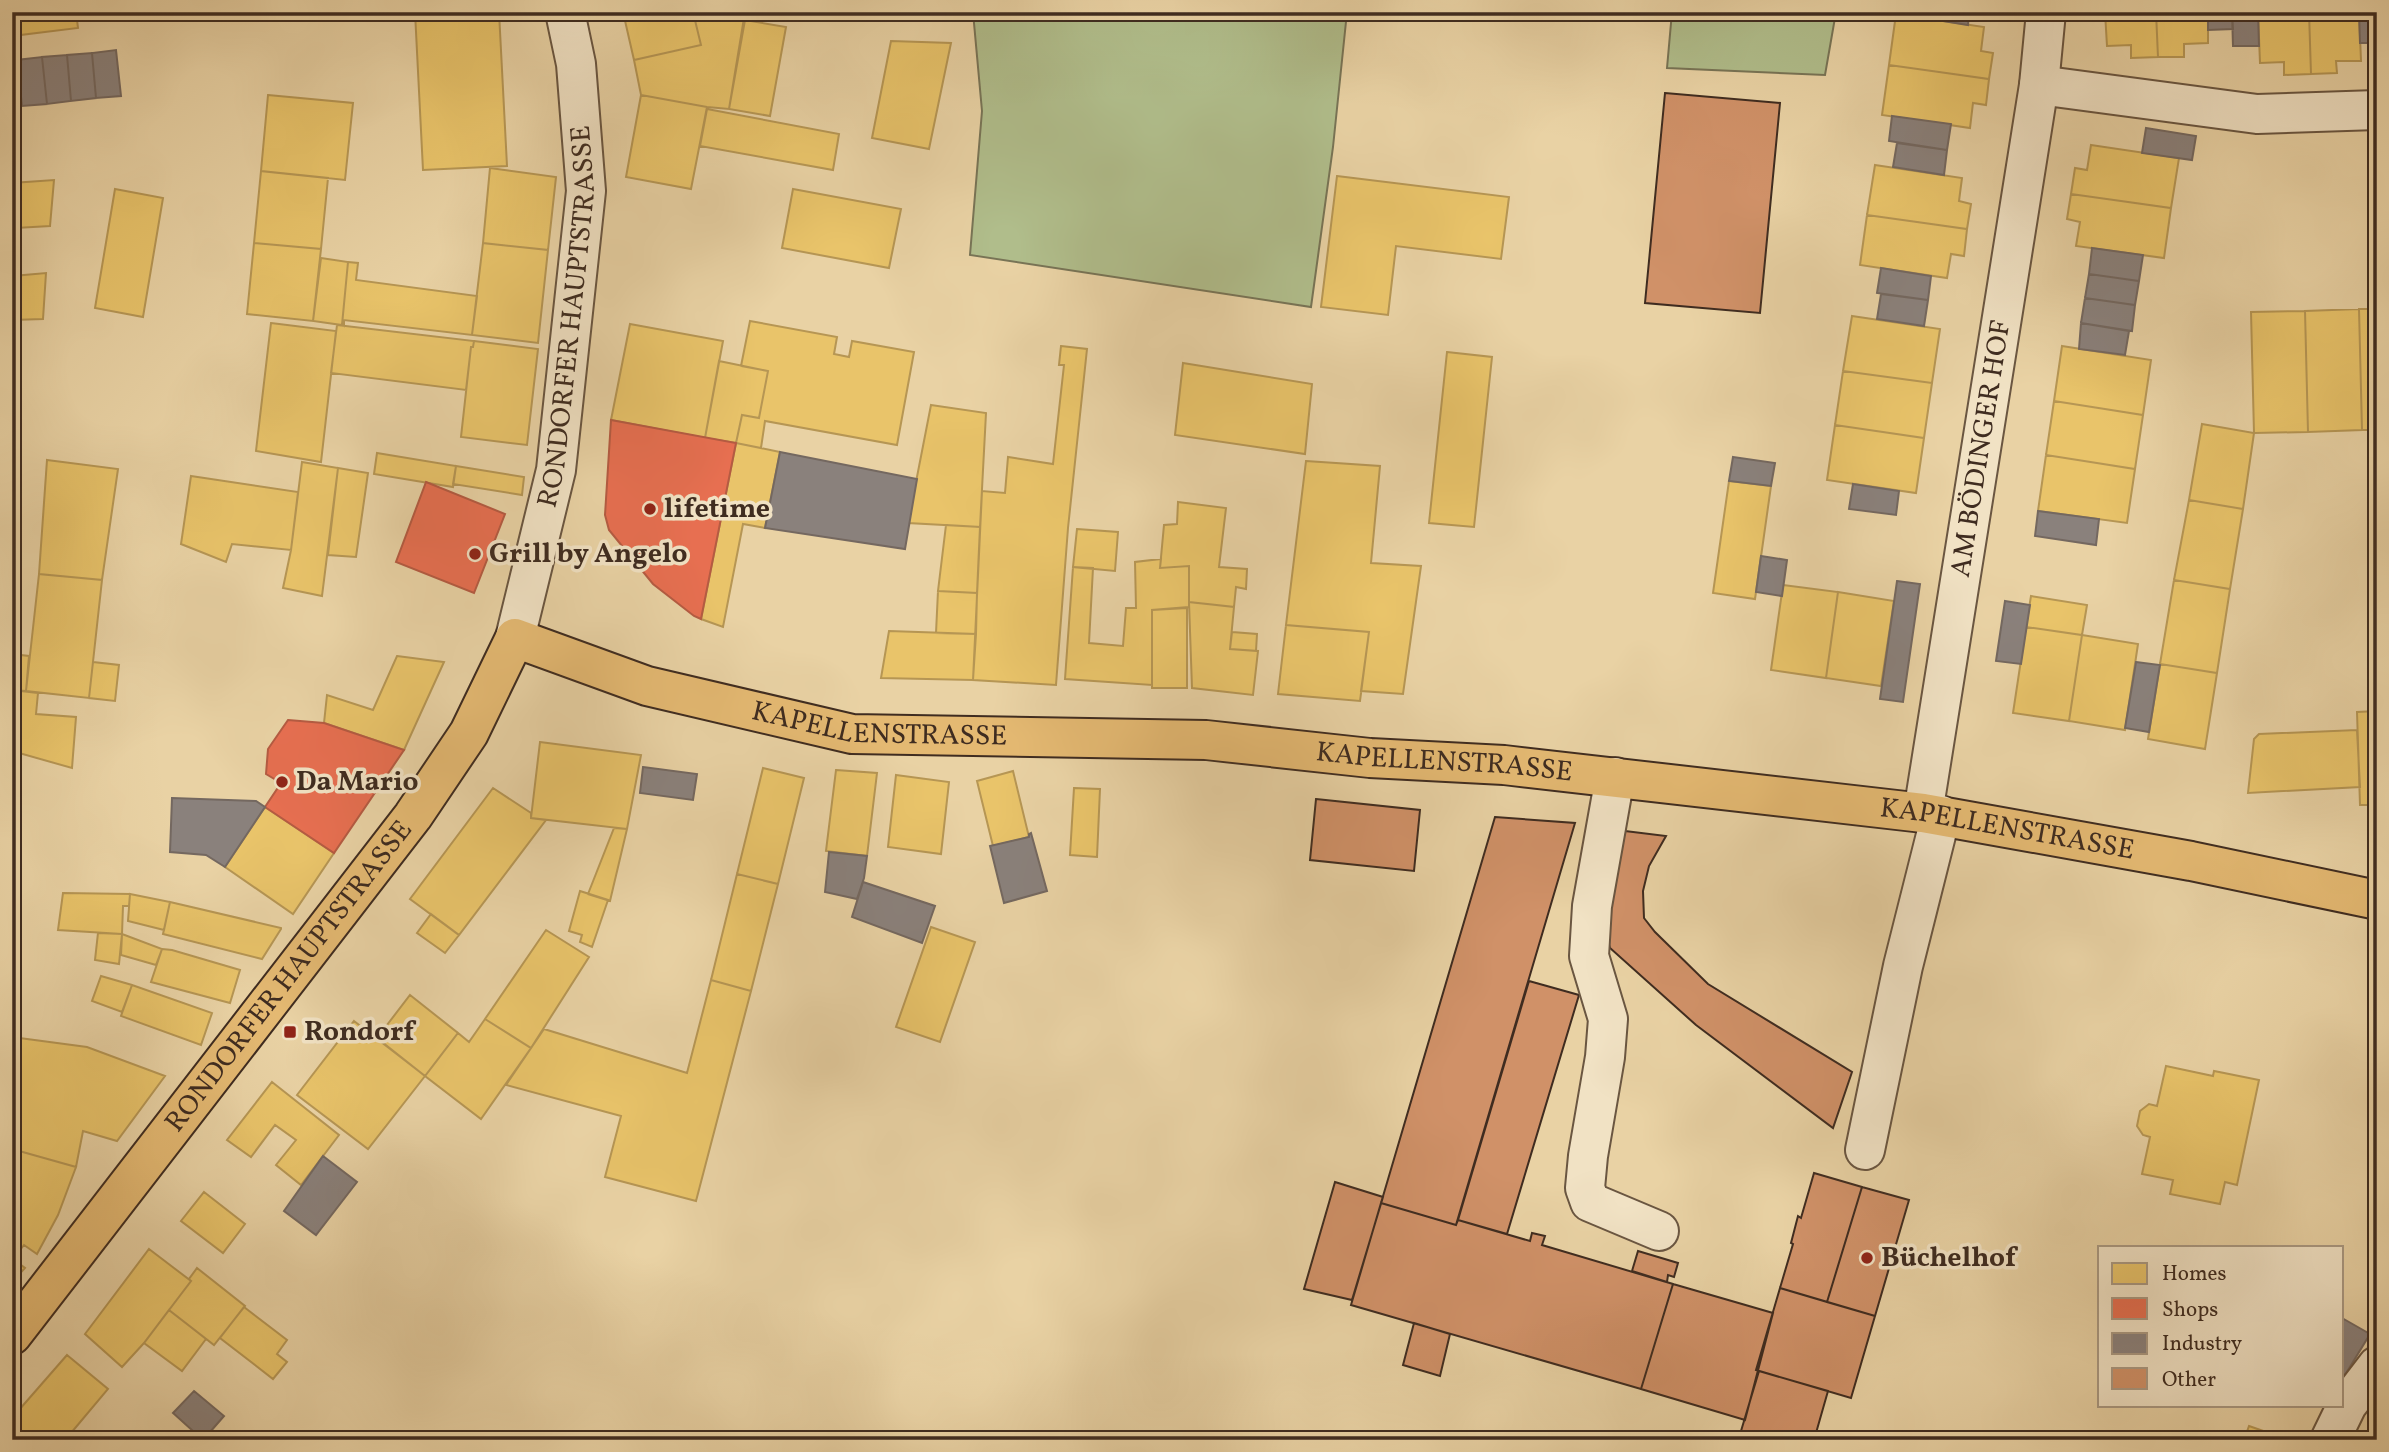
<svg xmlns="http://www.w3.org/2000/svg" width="2389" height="1452" font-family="Vollkorn,serif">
	<rect width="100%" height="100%" fill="#e9d2a4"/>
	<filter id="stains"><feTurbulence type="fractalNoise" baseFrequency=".00286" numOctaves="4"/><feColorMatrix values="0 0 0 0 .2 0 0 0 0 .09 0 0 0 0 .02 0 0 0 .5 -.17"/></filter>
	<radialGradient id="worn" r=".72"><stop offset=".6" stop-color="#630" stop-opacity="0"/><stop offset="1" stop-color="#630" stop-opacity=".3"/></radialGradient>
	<path fill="#b0bd8b" stroke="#787456" stroke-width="2" d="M 973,12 L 1347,12 L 1333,147 L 1311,307 L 970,255 L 982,111 Z
		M 1672,12 L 1836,12 L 1825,75 L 1667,68 Z"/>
	<path fill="#e9c46a" stroke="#b69654" stroke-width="2" d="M 12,12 L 76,12 L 78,28 L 12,36 Z
		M 415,12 L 499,12 L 507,166 L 423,170 Z
		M 623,12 L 693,12 L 701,45 L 634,60 Z
		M 693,12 L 745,12 L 729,109 L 707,107 L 641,95 L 634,60 L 701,45 Z
		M 2105,12 L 2156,12 L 2158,57 L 2131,58 L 2131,45 L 2107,46 Z
		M 2156,12 L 2208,12 L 2208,43 L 2184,44 L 2184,57 L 2158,57 Z
		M 2258,12 L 2309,12 L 2311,74 L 2284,75 L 2284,62 L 2260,63 Z
		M 2309,12 L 2359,12 L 2361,61 L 2336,61 L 2337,73 L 2311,74 Z
		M 1896,14 L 1984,27 L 1981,51 L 1993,53 L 1989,79 L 1889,65 Z
		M 745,20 L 786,27 L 770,116 L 729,109 Z
		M 891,41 L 951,43 L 929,149 L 872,138 Z
		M 1889,65 L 1989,79 L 1986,105 L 1973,103 L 1970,128 L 1882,115 Z
		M 268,95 L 353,103 L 345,180 L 261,171 Z
		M 641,95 L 707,107 L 691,189 L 626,177 Z
		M 707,109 L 839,134 L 833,170 L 700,146 Z
		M 2091,145 L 2179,158 L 2171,208 L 2071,194 L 2075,168 L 2087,170 Z
		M 1875,165 L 1962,178 L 1959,201 L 1971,204 L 1967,229 L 1867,215 Z
		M 490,168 L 556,177 L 548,250 L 483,243 Z
		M 261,171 L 328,178 L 321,249 L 254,243 Z
		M 1337,176 L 1509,197 L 1501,259 L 1396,246 L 1388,315 L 1321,307 Z
		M 54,180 L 50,226 L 16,228 L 12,183 Z
		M 115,189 L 163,198 L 143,317 L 95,308 Z
		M 793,189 L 901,209 L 889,268 L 782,248 Z
		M 2071,194 L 2171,208 L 2164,258 L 2076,246 L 2080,222 L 2067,219 Z
		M 1867,215 L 1967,229 L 1964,256 L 1951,254 L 1947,278 L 1860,265 Z
		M 254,243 L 321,249 L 313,321 L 247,314 Z
		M 483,243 L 548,250 L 538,343 L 472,335 Z
		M 321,258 L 348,262 L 342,325 L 313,321 Z
		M 348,262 L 358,263 L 356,280 L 477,296 L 472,335 L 344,320 L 344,326 L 342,325 Z
		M 46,273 L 43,319 L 12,320 L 13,276 Z
		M 2359,309 L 2377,309 L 2377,430 L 2362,430 Z
		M 2359,309 L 2362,430 L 2308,432 L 2305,311 Z
		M 2305,311 L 2308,432 L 2254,433 L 2251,312 Z
		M 1852,316 L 1940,329 L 1932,383 L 1843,371 Z
		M 750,321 L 837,337 L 834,354 L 849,357 L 852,341 L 914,352 L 897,445 L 765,421 L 761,448 L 736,443 L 742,415 L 759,418 L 768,371 L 741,366 Z
		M 271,323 L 336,331 L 321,462 L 256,451 Z
		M 630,324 L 723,341 L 705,438 L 611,420 Z
		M 337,325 L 474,341 L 473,347 L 471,347 L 466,390 L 331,373 Z
		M 474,341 L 538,349 L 527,445 L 461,437 L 471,347 L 473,347 Z
		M 1061,346 L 1087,349 L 1068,528 L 1056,685 L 973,680 L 982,491 L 1005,493 L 1008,457 L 1053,464 L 1064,365 L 1059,365 Z
		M 2062,346 L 2151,360 L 2143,415 L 2054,401 Z
		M 1447,352 L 1492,357 L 1474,527 L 1429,523 Z
		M 719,361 L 768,371 L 759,418 L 742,415 L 736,443 L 705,438 Z
		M 1183,363 L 1312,384 L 1305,454 L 1175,435 Z
		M 1843,371 L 1932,383 L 1924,438 L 1835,425 Z
		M 2054,401 L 2143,415 L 2135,469 L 2046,455 Z
		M 931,405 L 986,413 L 980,527 L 908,523 Z
		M 2202,424 L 2254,433 L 2243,509 L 2189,500 Z
		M 1835,425 L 1924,438 L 1916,493 L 1827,480 Z
		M 736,443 L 780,452 L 765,528 L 743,524 L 723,627 L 701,619 Z
		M 377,453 L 456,466 L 453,487 L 374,474 Z
		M 2046,455 L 2135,469 L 2127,523 L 2038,511 Z
		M 47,460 L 118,469 L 102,580 L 39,574 Z
		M 1306,461 L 1380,466 L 1371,563 L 1421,566 L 1403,694 L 1361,691 L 1369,632 L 1286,625 Z
		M 302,462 L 338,468 L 322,596 L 283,588 L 291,550 Z
		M 456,466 L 524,477 L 522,495 L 453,484 Z
		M 338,468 L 368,473 L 356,557 L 328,555 Z
		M 191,476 L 298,492 L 291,550 L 232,544 L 226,562 L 181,544 Z
		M 1729,481 L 1771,486 L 1755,599 L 1713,593 Z
		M 2189,500 L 2243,509 L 2230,589 L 2174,580 Z
		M 1178,502 L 1226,508 L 1219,567 L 1247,569 L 1246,589 L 1236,587 L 1234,607 L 1189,602 L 1189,566 L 1160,568 L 1164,525 L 1177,524 Z
		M 946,525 L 980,527 L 977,593 L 938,591 Z
		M 1077,529 L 1118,532 L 1115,571 L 1073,567 Z
		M 1161,559 L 1160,568 L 1189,566 L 1189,607 L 1152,610 L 1152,685 L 1065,679 L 1073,567 L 1093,568 L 1089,643 L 1123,646 L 1126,608 L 1136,608 L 1135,562 Z
		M 39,574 L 102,580 L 89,698 L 26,691 Z
		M 2174,580 L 2230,589 L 2217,673 L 2160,664 Z
		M 1783,585 L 1838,592 L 1826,678 L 1771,670 Z
		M 938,591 L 977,593 L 976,634 L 936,633 Z
		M 1838,592 L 1894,601 L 1881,686 L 1826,678 Z
		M 2031,596 L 2087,605 L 2082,635 L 2026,627 Z
		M 1189,602 L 1234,607 L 1230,649 L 1258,651 L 1253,695 L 1192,688 Z
		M 1187,608 L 1187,688 L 1152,688 L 1152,610 Z
		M 1286,625 L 1369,632 L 1360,701 L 1278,694 Z
		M 2026,627 L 2082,635 L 2069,721 L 2013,713 Z
		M 889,631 L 976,634 L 973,680 L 881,678 Z
		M 1232,632 L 1257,634 L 1256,651 L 1230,649 Z
		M 2082,635 L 2138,644 L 2125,730 L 2069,721 Z
		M 12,654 L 29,656 L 26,691 L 12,690 Z
		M 397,656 L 444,662 L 404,750 L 324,723 L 327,695 L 373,710 Z
		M 93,662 L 119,665 L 115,701 L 89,698 Z
		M 2160,664 L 2217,673 L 2205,749 L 2148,739 Z
		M 12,690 L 38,693 L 36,714 L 76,717 L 72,768 L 12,751 Z
		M 2377,711 L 2377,805 L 2360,805 L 2357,712 Z
		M 2357,730 L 2360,787 L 2248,793 L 2254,739 L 2259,734 Z
		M 540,742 L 641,755 L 627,829 L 531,818 Z
		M 763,768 L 804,778 L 778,884 L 737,874 Z
		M 836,770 L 877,773 L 867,856 L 826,851 Z
		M 1013,771 L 1029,837 L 993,846 L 977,781 Z
		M 896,775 L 949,782 L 941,854 L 888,847 Z
		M 493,788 L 531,813 L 531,818 L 546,820 L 459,935 L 410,899 Z
		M 1074,788 L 1100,789 L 1097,857 L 1070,855 Z
		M 265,807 L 334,853 L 293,914 L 225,867 Z
		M 614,828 L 627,829 L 610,901 L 588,894 Z
		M 737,874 L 778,884 L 751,991 L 711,980 Z
		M 580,891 L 608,900 L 592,947 L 580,942 L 582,935 L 569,931 Z
		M 63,893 L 130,894 L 129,906 L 123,906 L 122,934 L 58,930 Z
		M 130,894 L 170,902 L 164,930 L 128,921 Z
		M 170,902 L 281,928 L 281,929 L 262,959 L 163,934 Z
		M 431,914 L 459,935 L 445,953 L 417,933 Z
		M 931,927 L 975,942 L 940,1042 L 896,1027 Z
		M 546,930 L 589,957 L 531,1048 L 485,1019 Z
		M 98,933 L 122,934 L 119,964 L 95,960 Z
		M 122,934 L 162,949 L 156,965 L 121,955 Z
		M 162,949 L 172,950 L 240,970 L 230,1003 L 151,982 Z
		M 101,976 L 132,985 L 122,1012 L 92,1001 Z
		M 711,980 L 751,991 L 696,1201 L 605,1177 L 621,1116 L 506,1085 L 544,1029 L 687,1073 Z
		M 132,985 L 212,1013 L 201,1045 L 121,1016 Z
		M 410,995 L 458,1033 L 425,1076 L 377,1038 Z
		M 485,1019 L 531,1048 L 481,1119 L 425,1076 L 458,1033 L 469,1042 Z
		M 354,1021 L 425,1076 L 368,1149 L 297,1095 Z
		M 12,1037 L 87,1047 L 165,1076 L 117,1141 L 83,1131 L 76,1167 L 12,1149 L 12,1127 L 15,1119 L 12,1119 Z
		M 2166,1066 L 2213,1076 L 2214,1071 L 2259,1080 L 2237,1185 L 2225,1182 L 2220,1204 L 2170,1194 L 2173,1180 L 2142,1174 L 2150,1137 L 2143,1135 L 2137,1126 L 2140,1111 L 2149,1104 L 2157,1106 Z
		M 272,1082 L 339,1135 L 301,1185 L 276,1165 L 296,1140 L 275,1125 L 251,1157 L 227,1140 Z
		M 12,1149 L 76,1167 L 58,1215 L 37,1254 L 24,1245 L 13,1259 L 25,1268 L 12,1282 Z
		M 204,1192 L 245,1224 L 223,1253 L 181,1221 Z
		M 149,1249 L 191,1281 L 144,1343 L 122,1367 L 85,1334 Z
		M 197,1268 L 245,1306 L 214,1345 L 169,1310 L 191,1281 L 189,1279 Z
		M 244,1307 L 287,1340 L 277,1354 L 287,1362 L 273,1379 L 220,1338 Z
		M 169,1310 L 206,1339 L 182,1371 L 144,1343 Z
		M 67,1355 L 108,1389 L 71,1433 L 79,1440 L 12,1440 L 12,1418 Z
		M 2249,1426 L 2289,1440 L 2244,1440 Z"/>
	<path fill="#e76f51" stroke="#b55b42" stroke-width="2" d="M 611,420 L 736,443 L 701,619 L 694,616 L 653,584 L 609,530 L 605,515 Z
		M 426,482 L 505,514 L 474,593 L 396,562 Z
		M 288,720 L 324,723 L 404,750 L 334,853 L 265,807 L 281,783 L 266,774 L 268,749 Z"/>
	<path fill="#8a817c" stroke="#746860" stroke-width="2" d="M 1918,12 L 1969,12 L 1968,25 L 1918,17 Z
		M 2208,12 L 2232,12 L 2233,29 L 2208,30 Z
		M 2232,12 L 2258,12 L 2259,46 L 2233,46 Z
		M 2359,12 L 2377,12 L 2377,43 L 2360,43 Z
		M 116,50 L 121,96 L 96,98 L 92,53 Z
		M 92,53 L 96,98 L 71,101 L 67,55 Z
		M 67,55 L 71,101 L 47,104 L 42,57 Z
		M 42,57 L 47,104 L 22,106 L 17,60 Z
		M 1892,116 L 1951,124 L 1947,150 L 1889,141 Z
		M 2146,128 L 2196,136 L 2192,160 L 2142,153 Z
		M 1897,143 L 1947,150 L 1944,175 L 1893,167 Z
		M 2092,248 L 2143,255 L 2139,281 L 2089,274 Z
		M 1881,268 L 1931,276 L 1928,300 L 1877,293 Z
		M 2089,274 L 2139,281 L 2135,305 L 2085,298 Z
		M 1881,294 L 1928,300 L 1924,326 L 1877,319 Z
		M 2085,298 L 2135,305 L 2132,331 L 2081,323 Z
		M 2081,323 L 2129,331 L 2125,355 L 2079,349 Z
		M 780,452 L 917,479 L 905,549 L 765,528 Z
		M 1733,457 L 1775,463 L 1771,486 L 1729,481 Z
		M 1853,484 L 1899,491 L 1896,515 L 1849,509 Z
		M 2038,511 L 2099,519 L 2096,545 L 2035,536 Z
		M 1761,556 L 1787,560 L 1782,596 L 1756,592 Z
		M 1897,581 L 1920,584 L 1903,702 L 1880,699 Z
		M 2005,601 L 2030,605 L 2021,664 L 1996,661 Z
		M 2136,662 L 2160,665 L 2149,732 L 2125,728 Z
		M 643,767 L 697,774 L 693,800 L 640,793 Z
		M 172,798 L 256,801 L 265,807 L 225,867 L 206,855 L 170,852 Z
		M 1031,833 L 1047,891 L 1004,903 L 990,846 L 1029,837 L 1029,834 Z
		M 829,852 L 867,856 L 864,878 L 857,899 L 825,892 Z
		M 863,882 L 935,906 L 922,943 L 852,917 Z
		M 323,1156 L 357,1182 L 316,1235 L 284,1211 Z
		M 2342,1318 L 2370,1334 L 2345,1375 L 2342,1373 Z
		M 194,1391 L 224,1416 L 203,1440 L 173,1413 Z"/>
	<path fill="#d09168" stroke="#3f2c20" stroke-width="2" d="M 1665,93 L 1780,103 L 1760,313 L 1645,303 Z
		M 1316,799 L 1420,810 L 1414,871 L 1310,860 Z
		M 1495,817 L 1575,823 L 1456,1225 L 1381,1203 Z
		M 1625,831 L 1666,836 L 1649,866 L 1643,891 L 1644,918 L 1655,932 L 1708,984 L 1852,1072 L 1833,1128 L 1696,1025 L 1610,948 L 1606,935 Z
		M 1529,981 L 1579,995 L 1507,1234 L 1458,1220 Z
		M 1814,1173 L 1862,1187 L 1827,1302 L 1780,1288 L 1793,1244 L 1791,1243 L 1798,1216 L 1801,1218 Z
		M 1335,1182 L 1383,1197 L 1352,1300 L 1304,1289 Z
		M 1862,1187 L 1909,1200 L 1875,1316 L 1827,1302 Z
		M 1381,1203 L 1456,1225 L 1458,1220 L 1530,1241 L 1532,1233 L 1545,1236 L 1542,1245 L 1673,1284 L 1641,1389 L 1351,1305 Z
		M 1638,1251 L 1678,1263 L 1674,1277 L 1668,1275 L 1667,1282 L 1632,1271 Z
		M 1673,1284 L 1773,1313 L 1745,1420 L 1641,1389 Z
		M 1780,1288 L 1875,1316 L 1851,1398 L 1756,1370 Z
		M 1414,1323 L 1450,1334 L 1440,1376 L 1403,1365 Z
		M 1759,1371 L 1828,1391 L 1814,1440 L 1773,1440 L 1741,1431 Z"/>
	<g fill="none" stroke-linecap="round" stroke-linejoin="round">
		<g stroke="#6a5641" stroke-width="42">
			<g id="minor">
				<path d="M 2039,85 L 2257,114 L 2377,110"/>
				<path id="s1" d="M 515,638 L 556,470 L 586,191 L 576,64 L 565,12"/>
				<path d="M 1615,777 L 1592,906 L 1589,956 L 1608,1019 L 1605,1057 L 1588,1156 L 1585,1188 L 1590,1202 L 1659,1231"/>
				<path id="s2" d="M 1923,813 L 2039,85 L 2046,12"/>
				<path d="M 1865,1150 L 1903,966 L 1941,815"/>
				<path d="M 2330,1440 L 2347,1405 L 2377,1366"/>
			</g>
		</g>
		<g stroke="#3f2c20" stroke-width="42">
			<g id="major">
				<path id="s3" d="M 12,1335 L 413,816 L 469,733 L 515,638 L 647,686 L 852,734 L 1206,740 L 1370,758 L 1504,765 L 1923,813 L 2191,861 L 2377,900"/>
			</g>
		</g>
		<use href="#minor" stroke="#f1e2c4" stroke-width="38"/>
		<use href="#major" stroke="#e4b972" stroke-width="38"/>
	</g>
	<g fill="#8f2418" stroke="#f1e2c4" stroke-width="2.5">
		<circle cx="650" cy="509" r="7"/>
		<circle cx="475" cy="554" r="7"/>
		<circle cx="282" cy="782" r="7"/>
		<rect x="283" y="1025" width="14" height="14" rx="3.5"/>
		<circle cx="1867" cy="1258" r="7"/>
	</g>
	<g text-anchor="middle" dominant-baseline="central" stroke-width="7" stroke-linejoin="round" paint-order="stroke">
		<g font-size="28" fill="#3f2c20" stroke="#f1e2c4">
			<text stroke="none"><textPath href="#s1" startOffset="327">RONDORFER HAUPTSTRASSE</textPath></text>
			<text stroke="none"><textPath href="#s2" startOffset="369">AM BÖDINGER HOF</textPath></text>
			<text stroke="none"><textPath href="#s3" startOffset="1239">KAPELLENSTRASSE</textPath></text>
			<text stroke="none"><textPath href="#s3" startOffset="1806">KAPELLENSTRASSE</textPath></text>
			<text stroke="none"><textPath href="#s3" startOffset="2373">KAPELLENSTRASSE</textPath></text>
			<text stroke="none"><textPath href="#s3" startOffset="453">RONDORFER HAUPTSTRASSE</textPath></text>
		</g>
		<g font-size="28" font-weight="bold" fill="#3f2c20" stroke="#f1e2c4" text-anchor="start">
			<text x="664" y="509">lifetime</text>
			<text x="489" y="554">Grill by Angelo</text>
			<text x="296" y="782">Da Mario</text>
			<text x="304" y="1032">Rondorf</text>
			<text x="1881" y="1258">Büchelhof</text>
		</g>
	</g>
	<rect width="2389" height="1452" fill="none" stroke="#e9d2a4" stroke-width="42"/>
	<rect x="14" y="14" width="2361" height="1424" fill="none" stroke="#3f2c20" stroke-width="3.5"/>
	<rect x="21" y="21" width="2347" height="1410" fill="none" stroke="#3f2c20" stroke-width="2"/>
	<rect x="2098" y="1246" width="245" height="161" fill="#f1e2c4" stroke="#aa9982" stroke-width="2"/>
	<rect x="2112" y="1263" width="35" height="21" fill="#e9c46a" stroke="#aa9982" stroke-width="2"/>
	<text x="2162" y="1280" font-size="21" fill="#3f2c20">Homes</text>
	<rect x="2112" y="1298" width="35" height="21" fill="#e76f51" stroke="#aa9982" stroke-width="2"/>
	<text x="2162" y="1316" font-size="21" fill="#3f2c20">Shops</text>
	<rect x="2112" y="1333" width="35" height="21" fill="#8a817c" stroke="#aa9982" stroke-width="2"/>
	<text x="2162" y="1350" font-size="21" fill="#3f2c20">Industry</text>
	<rect x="2112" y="1368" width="35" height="21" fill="#d09168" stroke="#aa9982" stroke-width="2"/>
	<text x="2162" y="1386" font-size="21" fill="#3f2c20">Other</text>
	<rect width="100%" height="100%" filter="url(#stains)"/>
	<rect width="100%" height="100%" fill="url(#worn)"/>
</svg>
